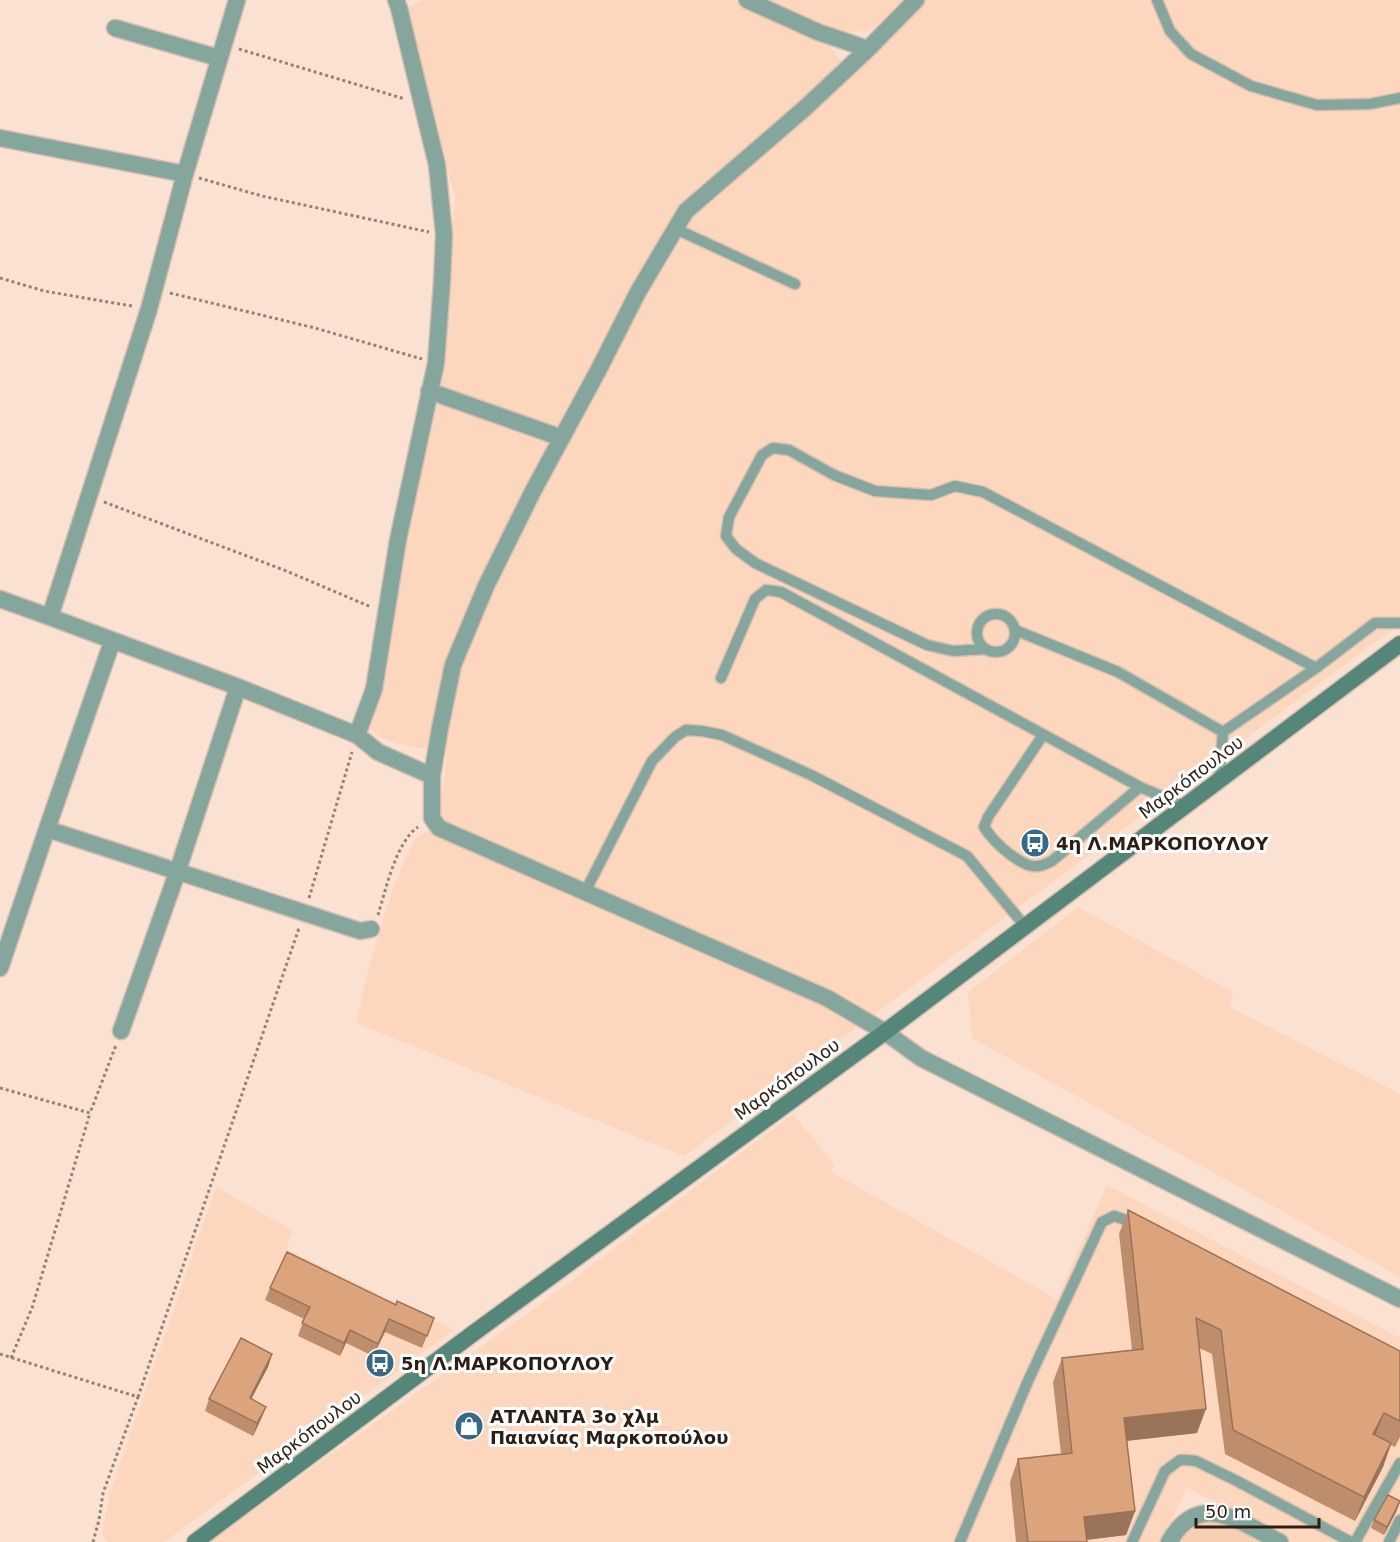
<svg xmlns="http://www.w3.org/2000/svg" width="1400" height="1542" font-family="'DejaVu Sans',sans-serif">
	<rect width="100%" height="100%" fill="#fae1d1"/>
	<path fill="#fdd7bd" d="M 422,0 L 737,0 L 824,39 L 841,61 L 816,85 L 832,93 L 897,29 L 884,19 L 867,31 L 843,32 L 769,0 L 1400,0 L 1400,624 L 684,1156 L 356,1023 L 370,963 L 393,888 L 413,841 L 429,830 L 443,790 L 447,753 L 399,744 L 384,739 L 366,727 L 383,686 L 416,491 L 441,359 L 455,197 L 405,9 Z
		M 1078,907 L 1233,992 L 1230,1007 L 1400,1094 L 1400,1277 L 972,1038 L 968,992 Z
		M 793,1114 L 835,1165 L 831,1172 L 1057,1299 L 1107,1185 L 1400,1338 L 1400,1542 L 1293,1542 L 1187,1488 L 1162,1542 L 209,1542 L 531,1311 Z
		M 216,1187 L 293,1231 L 286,1249 L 454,1330 L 164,1542 L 108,1542 L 102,1534 L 110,1493 Z"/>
	<path fill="#f9cfb2" d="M 1216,1517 L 1264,1542 L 1173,1542 L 1180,1531 Z"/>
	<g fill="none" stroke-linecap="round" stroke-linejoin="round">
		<g stroke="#d5beaf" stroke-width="13">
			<path id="service" d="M 1157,0 L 1170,31 L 1191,54 L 1251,86 L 1317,105 L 1370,104 L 1400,98
				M 676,229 L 795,284
				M977 633a19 19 0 1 1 38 0a19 19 0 1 1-38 0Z
				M 1015,630 L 1118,672 L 1223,732
				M 986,649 L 953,651 L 927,645 L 755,563 L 736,549 L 726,536 L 729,517 L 762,455 L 773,448 L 789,450 L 834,475 L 875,491 L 931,495 L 955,486 L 983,492 L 1316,668
				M 721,678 L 755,599 L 766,590 L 781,592 L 1140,787 L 1185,806
				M 1043,735 L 988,817 L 984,827 C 993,841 1011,858 1028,865 C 1037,868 1044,865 1052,861 L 1140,787
				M 1219,780 L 1223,732 L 1316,668 L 1375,623 L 1400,623
				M 585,892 L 652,761 L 675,737 L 686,730 L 702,731 L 722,735 L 811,775 L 967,856 L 1024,925
				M 960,1542 L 1028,1381 L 1102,1222 L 1114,1216 L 1138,1224
				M 1132,1542 L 1165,1471 L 1180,1460 L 1187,1460 L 1196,1461 L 1237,1481 L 1351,1542
				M 1355,1542 L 1400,1463
				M 1389,1542 L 1400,1520"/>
		</g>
		<g stroke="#d5beaf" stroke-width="19">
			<path id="minor" d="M 237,0 L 185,174 L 149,309 L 50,617 L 238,687
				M 747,0 L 818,32 L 868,49 L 916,0
				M 115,28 L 219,58
				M 868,49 L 805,108 L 686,211 L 638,292 L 599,369 L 533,491 L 486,586 L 453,665 L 440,728 L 432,776 L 432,818 L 439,828 L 827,998 L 885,1032
				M 0,138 L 185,174
				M 429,391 L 562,438
				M 0,599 L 50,617
				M 357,735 L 374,689 L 398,540 L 436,363 L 442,282 L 444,235 L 437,165 L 399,8 L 396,0
				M 47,829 L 112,642
				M 0,968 L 47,829 L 360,931 L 371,929
				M 121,1031 L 177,873 L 238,687 L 357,735 L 378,752 L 432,776
				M 1169,1542 C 1199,1489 1240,1522 1280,1542"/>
		</g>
		<g stroke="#d5beaf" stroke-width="19">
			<path id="tertiary" d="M 885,1032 L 921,1058 L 1400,1299"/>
		</g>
		<g stroke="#d5beaf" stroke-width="19">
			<path id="secondary" d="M 195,1542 L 471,1335 L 885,1032 L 1400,644"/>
		</g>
		<path stroke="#968274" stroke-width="3" stroke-dasharray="3 3" stroke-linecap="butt" d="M 239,49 L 405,99
			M 199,178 L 262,196 L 429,232
			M 0,278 L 44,291 L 132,306
			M 170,293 L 315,328 L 422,359
			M 104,502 L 284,570 L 371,607
			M 309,898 L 352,752
			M 378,915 C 386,889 396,842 418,827
			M 0,1088 L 90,1113 L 116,1045
			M 0,1354 L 138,1397 L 103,1493 L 99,1520 L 93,1542
			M 11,1358 L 32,1308 L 90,1113
			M 138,1397 L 299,928"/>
		<use href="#service" stroke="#85a69c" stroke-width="10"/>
		<use href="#minor" stroke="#85a69c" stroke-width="16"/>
		<use href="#tertiary" stroke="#85a69c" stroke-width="16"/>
		<use href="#secondary" stroke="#548679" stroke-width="16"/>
	</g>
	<path fill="#bd8d6c" d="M 1128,1210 L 1400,1351 L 1400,1437 L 1395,1447 L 1391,1445 L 1383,1467 L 1355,1521 L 1225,1454 L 1212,1354 L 1199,1348 L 1197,1433 L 1127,1441 L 1135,1511 L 1126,1535 L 1087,1540 L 1087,1542 L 1016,1542 L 1010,1482 L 1018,1459 L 1061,1454 L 1053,1382 L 1062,1358 L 1132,1350 L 1119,1234 Z
		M 270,1288 L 396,1304 L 397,1301 L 434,1318 L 422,1348 L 385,1332 L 373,1356 L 346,1343 L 340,1356 L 298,1336 L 304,1319 L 265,1300 Z
		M 272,1354 L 268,1367 L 251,1399 L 266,1407 L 261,1419 L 253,1436 L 205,1411 L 209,1399 Z
		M 1397,1510 L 1384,1535 L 1371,1528 L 1374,1520 Z"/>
	<path fill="#9a7358" d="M 389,1319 L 385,1332 L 373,1356 L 378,1344 Z
		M 350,1330 L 346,1343 L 340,1356 L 344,1343 Z
		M 272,1354 L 268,1367 L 245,1411 L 250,1398 Z
		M 266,1407 L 261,1419 L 253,1436 L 257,1423 Z
		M 1206,1409 L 1197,1433 L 1115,1442 L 1124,1418 Z
		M 1384,1413 L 1375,1436 L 1373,1434 Z
		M 1391,1443 L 1383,1467 L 1355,1521 L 1364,1497 Z
		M 1400,1501 L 1397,1510 L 1384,1535 L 1387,1527 Z
		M 1135,1511 L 1126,1535 L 1075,1541 L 1084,1517 Z"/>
	<path fill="#dca47d" stroke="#9a7358" stroke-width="1.5" d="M 1128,1210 L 1400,1351 L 1400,1421 L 1384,1413 L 1373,1434 L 1391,1443 L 1364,1497 L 1233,1430 L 1221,1330 L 1196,1318 L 1206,1409 L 1124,1418 L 1135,1511 L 1084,1517 L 1087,1542 L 1028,1542 L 1018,1459 L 1072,1453 L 1062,1358 L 1143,1349 Z
		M 287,1252 L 396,1305 L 397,1301 L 434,1318 L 427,1336 L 389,1319 L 378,1344 L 350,1330 L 344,1343 L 302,1323 L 310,1307 L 270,1288 Z
		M 241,1338 L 272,1354 L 250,1398 L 266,1407 L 257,1423 L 209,1399 Z
		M 1388,1495 L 1400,1501 L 1387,1527 L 1374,1520 Z"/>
	<defs>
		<g id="bus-disc" transform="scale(1.5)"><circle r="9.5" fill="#366986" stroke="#fff"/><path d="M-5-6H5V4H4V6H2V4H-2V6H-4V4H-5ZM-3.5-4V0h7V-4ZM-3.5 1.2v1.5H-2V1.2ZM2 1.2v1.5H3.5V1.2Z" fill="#fff"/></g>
		<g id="shop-disc" transform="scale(1.5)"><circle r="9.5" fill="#366986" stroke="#fff"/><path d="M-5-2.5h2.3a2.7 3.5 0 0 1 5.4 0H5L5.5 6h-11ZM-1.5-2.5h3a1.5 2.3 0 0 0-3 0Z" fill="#fff"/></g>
	</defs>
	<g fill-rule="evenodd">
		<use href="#bus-disc" x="1035" y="843"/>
		<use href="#bus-disc" x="380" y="1363"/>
		<use href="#shop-disc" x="469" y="1426"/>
	</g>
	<g text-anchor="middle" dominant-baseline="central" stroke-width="6" stroke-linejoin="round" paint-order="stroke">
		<g font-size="18" fill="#2d1e13" stroke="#fff">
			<text transform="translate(1191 777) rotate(-37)">Μαρκόπουλου</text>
			<text transform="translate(787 1079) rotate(-36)">Μαρκόπουλου</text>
			<text transform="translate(309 1432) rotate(-37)">Μαρκόπουλου</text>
		</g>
		<g font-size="18" font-weight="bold" fill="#2d1e13" stroke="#fff" text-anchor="start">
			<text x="1056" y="843">4η Λ.ΜΑΡΚΟΠΟΥΛΟΥ</text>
			<text x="401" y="1363">5η Λ.ΜΑΡΚΟΠΟΥΛΟΥ</text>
			<text x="490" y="1416">ΑΤΛΑΝΤΑ 3ο χλμ<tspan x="490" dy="21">Παιανίας Μαρκοπούλου</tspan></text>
		</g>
	</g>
	<path d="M1196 1518v9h123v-9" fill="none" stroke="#2d1e13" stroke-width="3"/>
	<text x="1205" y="1518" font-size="18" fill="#2d1e13" stroke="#ffffff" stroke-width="4.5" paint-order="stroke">50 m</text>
</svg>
